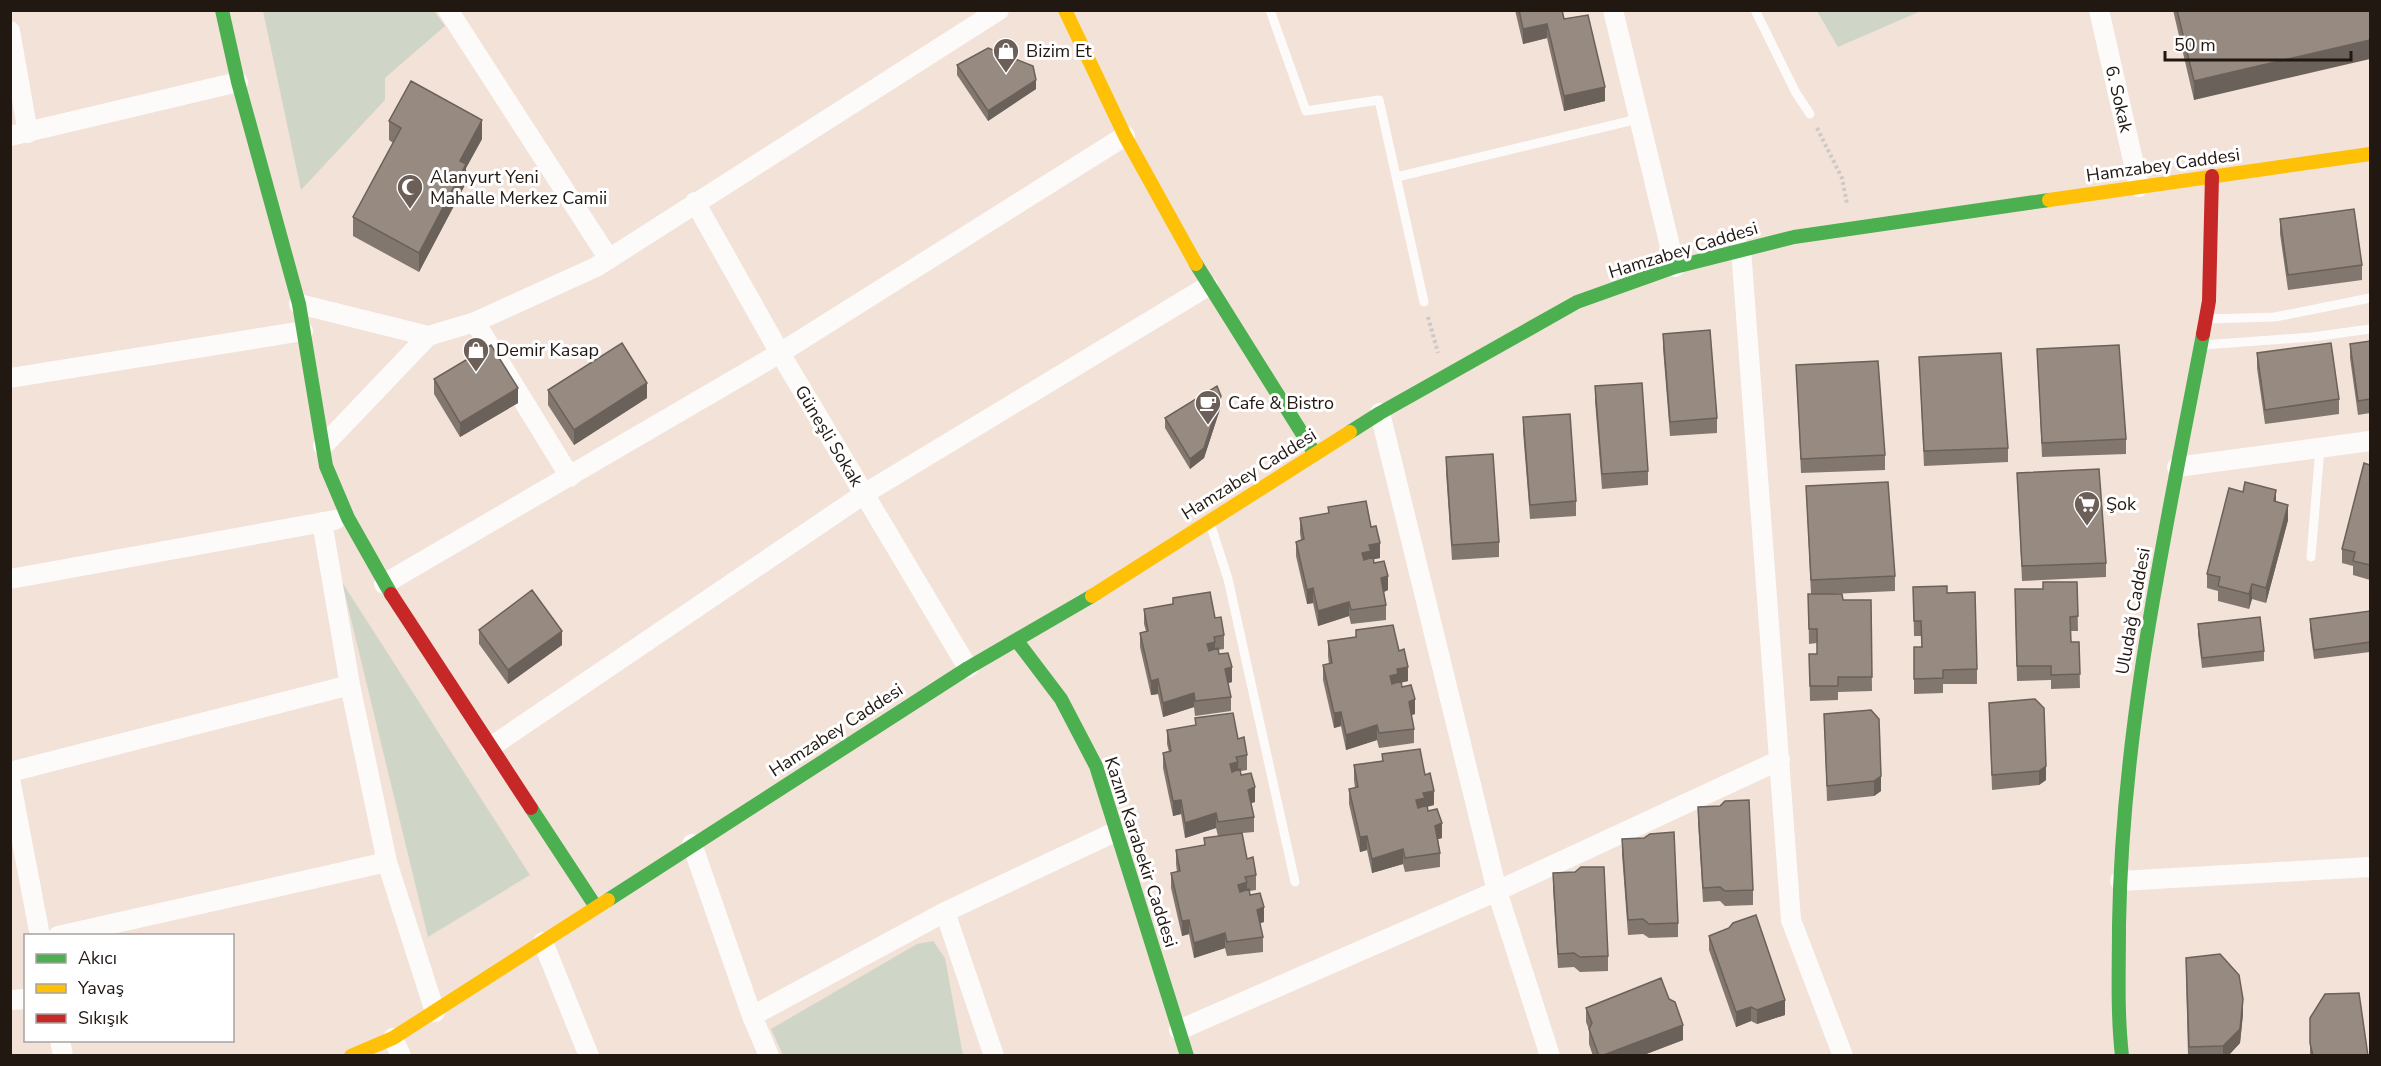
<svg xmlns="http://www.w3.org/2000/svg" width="2381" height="1066" font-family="'Nunito Sans',sans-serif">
	<rect width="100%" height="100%" fill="#f2e2d8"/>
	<path fill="#cfd6c8" d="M 263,11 L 434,11 L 445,26 L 385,78 L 385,100 L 301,190 Z
		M 1817,11 L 1921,11 L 1838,47 Z
		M 342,582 L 530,875 L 428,937 Z
		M 933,941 L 945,958 L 963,1055 L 783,1055 L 771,1029 L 917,944 Z"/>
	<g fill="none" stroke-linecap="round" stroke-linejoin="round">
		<path stroke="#cec9c6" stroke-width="4" stroke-dasharray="3 3" stroke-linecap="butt" d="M 1817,128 L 1842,178 L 1847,204
			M 1428,317 L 1438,353"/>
		<path stroke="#fdfbf9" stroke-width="9" d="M 1270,10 L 1306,111 L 1379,100 L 1424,302
			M 1755,10 L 1796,93 L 1810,114
			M 1397,177 L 1638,119
			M 2207,319 L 2275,317 L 2370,298
			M 2203,345 L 2312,337 L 2370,329
			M 1210,523 L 1228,579 L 1295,882
			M 2311,557 L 2320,448"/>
		<path stroke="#fdfbf9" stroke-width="20" d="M 448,10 L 609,259
			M 1613,10 L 1675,267
			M 2099,10 L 2139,187
			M 10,31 L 28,133
			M 10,136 L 238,82
			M 695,202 L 780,353 L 968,668
			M 1741,249 L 1791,920 L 1843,1056
			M 299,304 L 428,336
			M 475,322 L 570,477
			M 10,378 L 303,331
			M 1380,413 L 1497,891 L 1550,1056
			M 323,446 L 428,336 L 475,322 L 596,267 L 999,10
			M 2177,467 L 2370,441
			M 322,522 L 350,685 L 387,862 L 435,1012
			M 10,579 L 335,520
			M 384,584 L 780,353 L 1125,136
			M 492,746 L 864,494 L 1208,286
			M 10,772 L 350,685
			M 10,779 L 40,936
			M 692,844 L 752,1016 L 769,1056
			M 2120,881 L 2370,867
			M 945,912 L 994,1056
			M 58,936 L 387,862
			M 543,942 L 589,1056
			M 10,1000 L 26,999
			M 752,1016 L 945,912 L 1117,831
			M 1179,1030 L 1497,891 L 1780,760
			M 393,1038 L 401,1056
			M 60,1040 L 63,1056"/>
		<path stroke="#4caf50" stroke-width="14" d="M 222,10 L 238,82 L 299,304 L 326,466 L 348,518 L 391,594
			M 1196,264 L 1315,454
			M 1350,432 L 1380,413 L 1577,302 L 1675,267 L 1794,237 L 2049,200
			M 1017,641 L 1061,699 L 1096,766 L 1187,1056
			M 531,808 L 596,907
			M 608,900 L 968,668 L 1092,596
			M 2122,1056 C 2117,1012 2119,969 2119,925 C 2122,724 2166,530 2203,334"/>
		<path stroke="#ffc107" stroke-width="14" d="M 1065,10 L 1125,136 L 1196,264
			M 2049,200 L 2370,154
			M 1092,596 L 1350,432
			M 351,1056 L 393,1038 L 608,900"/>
		<path stroke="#c62828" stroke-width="14" d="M 2203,334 L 2209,301 L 2212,176
			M 391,594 L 531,808"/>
	</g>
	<path fill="#82776f" d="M 1515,10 L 1562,10 L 1564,19 L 1605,101 L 1564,111 L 1547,38 L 1523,44 Z
		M 2173,10 L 2370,10 L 2194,100 Z
		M 957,65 L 1036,89 L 988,121 L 957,75 Z
		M 389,121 L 482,139 L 466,168 L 466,183 L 419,272 L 353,236 L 353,217 L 393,143 L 389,140 Z
		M 2280,219 L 2362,265 L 2362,280 L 2288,290 L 2280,234 Z
		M 1663,334 L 1717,418 L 1717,433 L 1670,436 L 1663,348 Z
		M 2370,341 L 2370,413 L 2358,415 L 2350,358 L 2350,344 Z
		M 2037,349 L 2126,439 L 2126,454 L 2042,457 Z
		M 2257,353 L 2339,399 L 2339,414 L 2265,424 L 2257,368 Z
		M 1919,357 L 2008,448 L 2008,462 L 1924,466 Z
		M 1796,365 L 1885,455 L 1885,470 L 1801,473 Z
		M 434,379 L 518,403 L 460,437 L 434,394 Z
		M 1595,386 L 1648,471 L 1648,485 L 1602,489 L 1595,401 Z
		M 548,390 L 647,398 L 574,445 L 548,405 Z
		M 1221,406 L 1204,458 L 1190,469 L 1165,428 L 1165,418 Z
		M 1523,417 L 1576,501 L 1576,516 L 1530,519 L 1523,431 Z
		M 1446,457 L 1499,542 L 1499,557 L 1452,560 L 1446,472 Z
		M 2370,465 L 2370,580 L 2353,575 L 2353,566 L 2342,563 L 2342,549 Z
		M 2017,473 L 2106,563 L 2106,577 L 2022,581 Z
		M 1806,486 L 1895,576 L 1895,591 L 1831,594 L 1843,600 L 1871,600 L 1872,691 L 1838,692 L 1838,700 L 1810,701 L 1809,654 L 1817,654 L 1817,643 L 1809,644 L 1808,594 L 1811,594 Z
		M 2276,502 L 2288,520 L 2266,603 L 2252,599 L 2249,609 L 2218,601 L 2218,591 L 2207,588 L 2207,574 Z
		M 1300,518 L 1371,527 L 1380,558 L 1374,559 L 1374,563 L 1388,590 L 1384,592 L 1386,605 L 1386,620 L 1351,624 L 1349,616 L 1318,626 L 1313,603 L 1307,604 L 1296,556 L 1296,542 L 1301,540 L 1300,533 Z
		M 2077,582 L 2078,631 L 2070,631 L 2071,642 L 2079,642 L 2080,688 L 2051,689 L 2051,680 L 2017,681 L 2015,604 L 2043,589 Z
		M 1913,587 L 1947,593 L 1977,669 L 1977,684 L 1943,684 L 1943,693 L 1914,694 L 1914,647 L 1922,647 L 1921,636 L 1914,636 Z
		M 1144,609 L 1215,618 L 1224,635 L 1224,649 L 1218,650 L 1219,654 L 1232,682 L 1228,683 L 1231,697 L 1231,711 L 1195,716 L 1194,707 L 1163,717 L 1158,694 L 1151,695 L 1140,647 L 1140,633 L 1146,631 L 1144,624 Z
		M 2370,611 L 2370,652 L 2314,659 L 2310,629 L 2310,619 Z
		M 2198,624 L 2264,651 L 2264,661 L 2202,668 L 2198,634 Z
		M 479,630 L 562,645 L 508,684 L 479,644 Z
		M 1328,641 L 1399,651 L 1408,681 L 1401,683 L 1402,687 L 1415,714 L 1411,715 L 1414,729 L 1414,743 L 1379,748 L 1377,740 L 1346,750 L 1341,726 L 1334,728 L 1323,680 L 1323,665 L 1329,664 L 1328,656 Z
		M 1989,703 L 2046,780 L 2039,785 L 1992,790 Z
		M 1824,714 L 1881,791 L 1874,796 L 1827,801 Z
		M 1167,730 L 1238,739 L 1247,755 L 1247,770 L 1241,771 L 1241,775 L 1255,802 L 1251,803 L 1254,817 L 1254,832 L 1242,833 L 1247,859 L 1256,875 L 1256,890 L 1250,891 L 1250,895 L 1264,922 L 1260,923 L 1263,937 L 1263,952 L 1227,956 L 1225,948 L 1194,958 L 1189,934 L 1182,936 L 1171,888 L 1171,873 L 1177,872 L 1176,864 L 1176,850 L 1204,845 L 1218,836 L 1216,828 L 1185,838 L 1181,814 L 1173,816 L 1163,768 L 1163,753 L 1169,752 L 1167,744 Z
		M 1382,754 L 1425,775 L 1434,805 L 1427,807 L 1428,811 L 1442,838 L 1438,839 L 1440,853 L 1440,867 L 1405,872 L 1403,864 L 1372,873 L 1367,850 L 1360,852 L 1349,804 L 1349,789 L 1355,788 L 1354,780 L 1354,765 L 1382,761 Z
		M 1698,807 L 1753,890 L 1753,905 L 1725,906 L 1720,901 L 1703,902 L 1698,822 Z
		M 1622,839 L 1678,923 L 1678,937 L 1649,938 L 1643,934 L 1628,935 L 1622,854 Z
		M 1553,873 L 1608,956 L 1608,971 L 1580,972 L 1574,967 L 1558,968 L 1553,888 Z
		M 1729,928 L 1785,1015 L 1757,1024 L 1751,1021 L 1736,1027 L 1709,950 L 1709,936 Z
		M 2186,973 L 2243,1014 L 2240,1043 L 2228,1056 L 2188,1056 Z
		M 1586,1008 L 1683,1040 L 1641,1056 L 1593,1056 L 1589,1044 L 1589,1030 L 1586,1022 Z
		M 2310,1018 L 2368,1056 L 2310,1056 Z"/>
	<path fill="#6a615a" d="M 1547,24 L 1547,38 L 1523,44 L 1523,29 Z
		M 2370,40 L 2370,59 L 2194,100 L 2194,81 Z
		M 1036,80 L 1036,89 L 988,121 L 988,111 Z
		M 1605,87 L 1605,101 L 1564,111 L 1564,96 Z
		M 482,120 L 482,139 L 466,168 L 466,183 L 419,272 L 419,253 L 460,161 Z
		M 647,383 L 647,398 L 574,445 L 574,430 Z
		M 518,388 L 518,403 L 460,437 L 460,423 Z
		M 1221,396 L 1221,406 L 1204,458 L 1190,469 L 1190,459 Z
		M 2276,490 L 2276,505 L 2274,501 Z
		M 2288,505 L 2288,520 L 2266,603 L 2266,588 Z
		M 1380,543 L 1380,558 L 1371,560 L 1362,567 L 1362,553 L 1369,545 Z
		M 1388,576 L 1388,590 L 1381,593 L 1381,578 Z
		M 2252,584 L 2252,599 L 2249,609 L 2249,594 Z
		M 1313,588 L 1313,603 L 1307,604 L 1307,590 Z
		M 1349,602 L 1349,616 L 1318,626 L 1318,611 Z
		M 562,631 L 562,645 L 508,684 L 508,670 Z
		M 1215,642 L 1215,657 L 1207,659 L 1207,644 Z
		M 1232,667 L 1232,682 L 1225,684 L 1225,669 Z
		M 1408,667 L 1408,681 L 1398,683 L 1390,691 L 1390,676 L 1397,669 Z
		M 1158,679 L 1158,694 L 1151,695 L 1151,681 Z
		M 1194,693 L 1194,707 L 1163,717 L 1163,703 Z
		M 1415,699 L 1415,714 L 1409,716 L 1409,702 Z
		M 1341,712 L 1341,726 L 1334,728 L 1334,713 Z
		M 1377,725 L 1377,740 L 1346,750 L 1346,735 Z
		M 1238,762 L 1238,777 L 1230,779 L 1230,764 Z
		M 2046,766 L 2046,780 L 2039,785 L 2039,771 Z
		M 1881,776 L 1881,791 L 1874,796 L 1874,781 Z
		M 1255,787 L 1255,802 L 1248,804 L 1248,790 Z
		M 1434,791 L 1434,805 L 1425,807 L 1416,815 L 1416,800 L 1423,793 Z
		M 1181,800 L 1181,814 L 1173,816 L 1173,801 Z
		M 1216,813 L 1216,828 L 1185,838 L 1185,823 Z
		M 1442,823 L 1442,838 L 1435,840 L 1435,826 Z
		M 1367,836 L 1367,850 L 1360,852 L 1360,837 Z
		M 1403,849 L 1403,864 L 1372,873 L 1372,859 Z
		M 1247,882 L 1247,897 L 1238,899 L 1238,885 Z
		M 1264,907 L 1264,922 L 1257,924 L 1257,910 Z
		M 1189,920 L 1189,934 L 1182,936 L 1182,921 Z
		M 1225,933 L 1225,948 L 1194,958 L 1194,943 Z
		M 2243,999 L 2243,1014 L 2240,1043 L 2228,1056 L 2223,1056 L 2223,1046 Z
		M 1785,1000 L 1785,1015 L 1757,1024 L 1757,1010 Z
		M 1751,1007 L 1751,1021 L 1736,1027 L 1736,1012 Z
		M 1683,1025 L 1683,1040 L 1641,1056 L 1601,1056 Z"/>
	<path fill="#978a81" stroke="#6a615a" stroke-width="1.5" d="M 1519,10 L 1562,10 L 1564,19 L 1588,15 L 1605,87 L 1564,96 L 1547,24 L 1523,29 Z
		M 2177,10 L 2370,10 L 2370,40 L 2194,81 Z
		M 988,48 L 1033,66 L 1036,80 L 988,111 L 957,65 Z
		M 411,81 L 482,120 L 460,161 L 466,164 L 419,253 L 353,217 L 401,128 L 389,121 Z
		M 2354,209 L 2362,265 L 2288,275 L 2280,219 Z
		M 1710,330 L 1717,418 L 1670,422 L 1663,334 Z
		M 2370,341 L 2370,399 L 2358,401 L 2350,344 Z
		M 622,343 L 647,383 L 574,430 L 548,390 Z
		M 2331,343 L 2339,399 L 2265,410 L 2257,353 Z
		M 491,345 L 518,388 L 460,423 L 434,379 Z
		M 2119,345 L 2126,439 L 2042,443 L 2037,349 Z
		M 2001,353 L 2008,448 L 1924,451 L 1919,357 Z
		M 1878,361 L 1885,455 L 1801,459 L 1796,365 Z
		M 1642,383 L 1648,471 L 1602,474 L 1595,386 Z
		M 1217,386 L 1221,396 L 1204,448 L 1190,459 L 1165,418 Z
		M 1570,414 L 1576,501 L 1530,505 L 1523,417 Z
		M 1493,454 L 1499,542 L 1452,545 L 1446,457 Z
		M 2364,463 L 2370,465 L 2370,565 L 2353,561 L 2355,552 L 2342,549 Z
		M 2099,469 L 2106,563 L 2022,566 L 2017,473 Z
		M 1888,482 L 1895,576 L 1811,580 L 1806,486 Z
		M 2245,482 L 2276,490 L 2274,501 L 2288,505 L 2266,588 L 2252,584 L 2249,594 L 2218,586 L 2220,577 L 2207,574 L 2229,488 L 2243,492 Z
		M 1366,501 L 1371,527 L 1376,526 L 1380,543 L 1369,545 L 1371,551 L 1362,553 L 1364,560 L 1373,557 L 1374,563 L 1384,561 L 1388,576 L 1381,578 L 1386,605 L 1351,610 L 1349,602 L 1318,611 L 1313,588 L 1307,590 L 1296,542 L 1304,539 L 1300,518 L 1329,513 L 1328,507 Z
		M 2043,582 L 2077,582 L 2078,616 L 2070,617 L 2071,642 L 2079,642 L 2080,674 L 2051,675 L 2051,666 L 2017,666 L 2015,589 L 2043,589 Z
		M 1947,586 L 1947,593 L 1975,592 L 1977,669 L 1943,670 L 1943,678 L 1914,679 L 1914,647 L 1922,647 L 1921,621 L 1914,621 L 1913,587 Z
		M 532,590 L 562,631 L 508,670 L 479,630 Z
		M 1210,592 L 1215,618 L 1221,617 L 1224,635 L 1214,637 L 1215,642 L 1207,644 L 1209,651 L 1218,648 L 1219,654 L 1228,653 L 1232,667 L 1225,669 L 1231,697 L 1195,701 L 1194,693 L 1163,703 L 1158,679 L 1151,681 L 1140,633 L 1148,631 L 1144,609 L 1173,604 L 1173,598 Z
		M 1808,594 L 1842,594 L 1843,600 L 1871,600 L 1872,677 L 1838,677 L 1838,686 L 1810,686 L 1809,654 L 1817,654 L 1817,629 L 1809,629 Z
		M 2370,611 L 2370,642 L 2314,650 L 2310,619 Z
		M 2260,617 L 2264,651 L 2202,658 L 2198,624 Z
		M 1393,625 L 1399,651 L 1404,649 L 1408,667 L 1397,669 L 1398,674 L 1390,676 L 1392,684 L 1401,681 L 1402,687 L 1411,685 L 1415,699 L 1409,702 L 1414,729 L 1379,733 L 1377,725 L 1346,735 L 1341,712 L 1334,713 L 1323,665 L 1332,663 L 1328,641 L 1356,637 L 1356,630 Z
		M 2035,699 L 2044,708 L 2046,766 L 2039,771 L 1992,775 L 1989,703 Z
		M 1871,710 L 1879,719 L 1881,776 L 1874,781 L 1827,786 L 1824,714 Z
		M 1233,713 L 1238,739 L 1244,737 L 1247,755 L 1236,757 L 1238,762 L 1230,764 L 1232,772 L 1240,769 L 1241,775 L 1251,773 L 1255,787 L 1248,790 L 1254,817 L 1218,822 L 1216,813 L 1185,823 L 1181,800 L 1173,801 L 1163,753 L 1171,751 L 1167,730 L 1196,725 L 1195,718 Z
		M 1420,749 L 1425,775 L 1430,773 L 1434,791 L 1423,793 L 1425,798 L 1416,800 L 1418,808 L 1427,805 L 1428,811 L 1437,809 L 1442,823 L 1435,826 L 1440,853 L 1405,858 L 1403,849 L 1372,859 L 1367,836 L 1360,837 L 1349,789 L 1358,787 L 1354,765 L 1383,761 L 1382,754 Z
		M 1749,800 L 1753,890 L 1725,891 L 1720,887 L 1703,888 L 1698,807 L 1720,806 L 1725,801 Z
		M 1674,832 L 1678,923 L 1649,924 L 1643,919 L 1628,920 L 1622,839 L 1644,838 L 1650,834 Z
		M 1242,833 L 1247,859 L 1253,857 L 1256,875 L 1245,877 L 1247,882 L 1238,885 L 1240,892 L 1249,889 L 1250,895 L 1260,893 L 1264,907 L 1257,910 L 1263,937 L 1227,942 L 1225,933 L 1194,943 L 1189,920 L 1182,921 L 1171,873 L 1180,871 L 1176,850 L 1205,845 L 1204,838 Z
		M 1581,867 L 1604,867 L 1608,956 L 1580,957 L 1574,953 L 1558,954 L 1553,873 L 1575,872 Z
		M 1756,915 L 1785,1000 L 1757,1010 L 1751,1007 L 1736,1012 L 1709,936 L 1729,928 L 1733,923 Z
		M 2220,954 L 2239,975 L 2243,999 L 2240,1029 L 2223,1046 L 2189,1047 L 2186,958 Z
		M 1661,978 L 1669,999 L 1675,1002 L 1683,1025 L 1601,1056 L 1599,1056 L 1589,1029 L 1592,1023 L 1586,1008 Z
		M 2359,993 L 2368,1056 L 2313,1056 L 2310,1043 L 2310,1018 L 2325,994 Z"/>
	<defs>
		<g id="shop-pin" transform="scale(1.35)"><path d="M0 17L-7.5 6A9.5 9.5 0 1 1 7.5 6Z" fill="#6b5f57" stroke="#fff"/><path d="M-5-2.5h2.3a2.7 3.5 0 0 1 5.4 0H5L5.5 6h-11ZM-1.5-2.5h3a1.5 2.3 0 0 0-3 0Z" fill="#fff"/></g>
		<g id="mosque-pin" transform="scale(1.35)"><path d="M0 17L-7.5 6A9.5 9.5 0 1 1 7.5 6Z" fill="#6b5f57" stroke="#fff"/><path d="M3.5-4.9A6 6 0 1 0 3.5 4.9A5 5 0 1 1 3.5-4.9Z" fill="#fff"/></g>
		<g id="cafe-pin" transform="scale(1.35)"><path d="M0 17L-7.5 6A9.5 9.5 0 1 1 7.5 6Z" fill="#6b5f57" stroke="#fff"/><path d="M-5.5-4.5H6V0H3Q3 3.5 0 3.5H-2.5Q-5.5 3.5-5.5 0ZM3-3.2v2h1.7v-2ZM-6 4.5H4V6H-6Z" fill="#fff"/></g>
		<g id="supermarket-pin" transform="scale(1.35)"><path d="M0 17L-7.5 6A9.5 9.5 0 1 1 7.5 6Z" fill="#6b5f57" stroke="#fff"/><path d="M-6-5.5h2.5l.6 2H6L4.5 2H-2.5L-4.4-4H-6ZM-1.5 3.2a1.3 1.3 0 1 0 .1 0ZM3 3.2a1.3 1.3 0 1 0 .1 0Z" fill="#fff"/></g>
	</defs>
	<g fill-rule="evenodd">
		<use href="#shop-pin" x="1006" y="51"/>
		<use href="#mosque-pin" x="410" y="187"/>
		<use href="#shop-pin" x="476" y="350"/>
		<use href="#cafe-pin" x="1208" y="403"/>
		<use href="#supermarket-pin" x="2087" y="504"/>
	</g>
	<g text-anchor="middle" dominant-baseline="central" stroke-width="6" stroke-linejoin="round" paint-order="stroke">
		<g font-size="18" fill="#221812" stroke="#fff" text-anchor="start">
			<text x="1026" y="51">Bizim Et</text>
			<text x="430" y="177">Alanyurt Yeni<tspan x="430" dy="21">Mahalle Merkez Camii</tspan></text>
			<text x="496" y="350">Demir Kasap</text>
			<text x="1228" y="403">Cafe &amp; Bistro</text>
			<text x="2106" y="504">Şok</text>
		</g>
		<g font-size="18" fill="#221812" stroke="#fff">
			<text transform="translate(2119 99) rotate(77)">6. Sokak</text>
			<text transform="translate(2163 165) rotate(-8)">Hamzabey Caddesi</text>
			<text transform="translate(1683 250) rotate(-17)">Hamzabey Caddesi</text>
			<text transform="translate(829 436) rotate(59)">Güneşli Sokak</text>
			<text transform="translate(1249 474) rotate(-32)">Hamzabey Caddesi</text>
			<text transform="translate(2133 611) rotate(-80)">Uludağ Caddesi</text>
			<text transform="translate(836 730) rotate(-33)">Hamzabey Caddesi</text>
			<text transform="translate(1141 852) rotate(72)">Kazım Karabekir Caddesi</text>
		</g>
	</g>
	<rect width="2381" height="1066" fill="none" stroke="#221812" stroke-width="24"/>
	<rect x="24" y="934" width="210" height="108" fill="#ffffff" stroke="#a7a3a0" stroke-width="1.5"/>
	<rect x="36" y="954" width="30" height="9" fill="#4caf50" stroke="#a7a3a0" stroke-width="1.5"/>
	<text x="78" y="964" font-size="18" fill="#221812">Akıcı</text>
	<rect x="36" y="984" width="30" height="9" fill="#ffc107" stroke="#a7a3a0" stroke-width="1.5"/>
	<text x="78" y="994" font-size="18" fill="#221812">Yavaş</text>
	<rect x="36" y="1014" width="30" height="9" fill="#c62828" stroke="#a7a3a0" stroke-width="1.5"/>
	<text x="78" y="1024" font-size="18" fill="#221812">Sıkışık</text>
	<path d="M2165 51v9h186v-9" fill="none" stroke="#221812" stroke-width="3"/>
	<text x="2174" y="51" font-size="18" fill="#221812" stroke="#ffffff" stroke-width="4.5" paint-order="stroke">50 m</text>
</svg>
